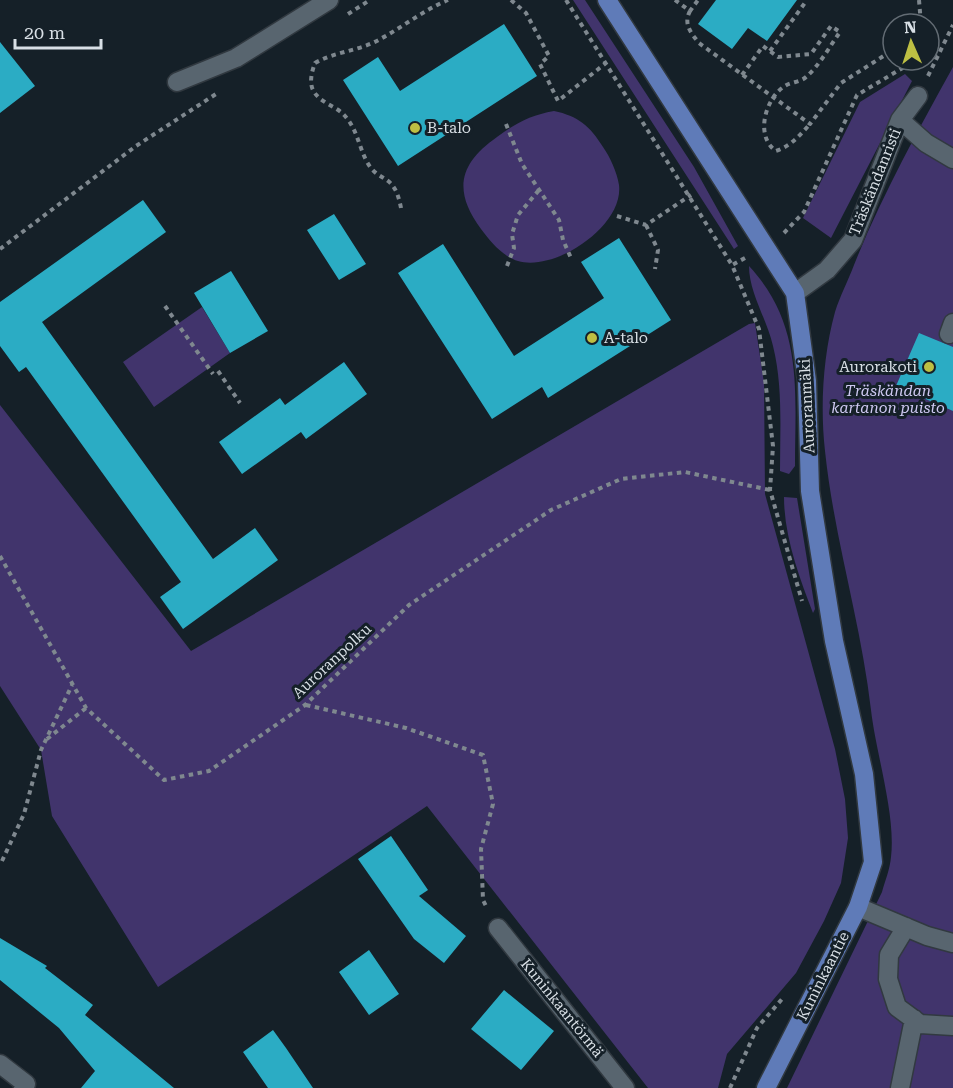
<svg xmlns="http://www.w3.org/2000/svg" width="953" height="1088" font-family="'Roboto Serif',serif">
	<rect width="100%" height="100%" fill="#152028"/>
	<path fill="#41346c" d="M 573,0 L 585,0 L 694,167 L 738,246 L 734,249 Z
		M 953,67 L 953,1088 L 787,1088 L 882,892 C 885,881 890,869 891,857 C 896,815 876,754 871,710 C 861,622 834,538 825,451 C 820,406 823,356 835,312 C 840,296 848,281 854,265 C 881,197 917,132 953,67 Z
		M 905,74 L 912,81 L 831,238 L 803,218 L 860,102 Z
		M 554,111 C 578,116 590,126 603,147 C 610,157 617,172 619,185 C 624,226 555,272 518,261 C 502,256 491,242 481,229 C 452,190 460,163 497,137 C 516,123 531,115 554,111 Z
		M 749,266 C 804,325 795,392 795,466 L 789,474 L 780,471 C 780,430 783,386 773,346 C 767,319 749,293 749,266 Z
		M 202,307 L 230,353 L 154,407 L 123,362 Z
		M 755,323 L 764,383 L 765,494 L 835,749 L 845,799 L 848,838 L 841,883 L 824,921 L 796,973 L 727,1054 L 718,1088 L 648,1088 L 427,806 L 158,987 L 52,816 L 41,750 L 0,686 L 0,405 L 191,651 L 749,324 Z
		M 784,497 L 797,498 L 815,609 L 813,613 C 799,577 784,536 784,497 Z"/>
	<path fill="#2bacc4" d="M 716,0 L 797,0 L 767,41 L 748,28 L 732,49 L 698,24 Z
		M 504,24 L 537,76 L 398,166 L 343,80 L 378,57 L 400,91 Z
		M 0,42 L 35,86 L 0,113 Z
		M 143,200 L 166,232 L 42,322 L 213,559 L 255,528 L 278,560 L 183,629 L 160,597 L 181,582 L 26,367 L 19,372 L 0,346 L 0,302 Z
		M 334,214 L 366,264 L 339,280 L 307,230 Z
		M 619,238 L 671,320 L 548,398 L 542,387 L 492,419 L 398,273 L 443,244 L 514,356 L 604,298 L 581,262 Z
		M 231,271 L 268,331 L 230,353 L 194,293 Z
		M 919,333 L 953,347 L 953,411 L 896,386 Z
		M 344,362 L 367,394 L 306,439 L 301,432 L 242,474 L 219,442 L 280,398 L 285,405 Z
		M 391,836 L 428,890 L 419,896 L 466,936 L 444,963 L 414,939 L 358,859 Z
		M 0,938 L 47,966 L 45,968 L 93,1005 L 85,1015 L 174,1088 L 81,1088 L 95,1071 L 59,1028 L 0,980 Z
		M 369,950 L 399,994 L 369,1015 L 339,972 Z
		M 504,990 L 554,1031 L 521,1070 L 471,1029 Z
		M 273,1030 L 286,1048 L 313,1088 L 268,1088 L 243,1052 Z"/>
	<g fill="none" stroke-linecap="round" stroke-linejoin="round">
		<g stroke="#313940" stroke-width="21">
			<path id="minor" d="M 177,82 L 236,58 L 329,0
				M 900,120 L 926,143 L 953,159
				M 795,293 L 827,270 L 853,240 L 900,120 L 918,96
				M 949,334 L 953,323
				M 858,907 L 927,936 L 953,943
				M 906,927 L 889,955 L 888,979 L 897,1007 L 920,1024 L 953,1026
				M 498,928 L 625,1088
				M 0,1064 L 26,1084 L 23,1088
				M 900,1088 L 914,1019"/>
		</g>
		<g stroke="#313940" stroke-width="21">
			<path id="major" d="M 607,0 L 795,293 L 807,381 L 810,491 L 834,641 L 864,774 L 873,862 L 858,907 L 766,1088"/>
		</g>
		<path stroke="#7f888f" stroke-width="4" stroke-dasharray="4.5 4.5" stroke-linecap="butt" d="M 511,0 L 526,13 L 549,56 L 540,64 L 558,101 L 606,63
			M 566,0 L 732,265
			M 675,0 L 690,11 L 698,0
			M 919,0 L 921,24
			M 690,11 C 683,24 691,33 699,43 L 810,124 L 841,83 L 893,50
			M 348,14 L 370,0
			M 929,41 L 938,56 L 929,58
			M 770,51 L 807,0
			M 742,75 L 763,46 L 778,57 L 811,54 L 831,26 L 840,32 C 830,46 819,66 806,77 C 801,82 791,82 785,86 C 766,97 754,136 776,151 C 791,146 800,135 810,124
			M 928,76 L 953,25
			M 506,124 L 522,164 L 559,220 L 563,240 L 571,258
			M 401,208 C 394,171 380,185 367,162 C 358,145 357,127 342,113 C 333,105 319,102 313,90 C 309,82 312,71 315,63 C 336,51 361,51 382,38 C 404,26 424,10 448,0
			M 617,216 L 646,225 L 691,195
			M 646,225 L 658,250 L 655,269
			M 784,233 L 804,212 L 857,95 L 916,60
			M 0,249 L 136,146 L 216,94
			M 745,258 L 732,265 L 759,329 L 773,446 L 770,490 L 802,601
			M 507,266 L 514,248 L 512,234 L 518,215 L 539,190
			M 165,306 L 213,374
			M 218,371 L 240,403
			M 0,556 L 86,708 L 164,780 L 209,771 L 305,705 L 409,605 L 551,510 L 621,479 L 685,472 L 770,490
			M 306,705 L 406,728 L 483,755 L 493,804 L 481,849 L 483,900 L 487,908
			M 47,739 L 86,708
			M 2,861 L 24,814 L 41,750 L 72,685
			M 730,1088 L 757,1028 L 782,999"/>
		<use href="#minor" stroke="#58656f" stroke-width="18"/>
		<use href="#major" stroke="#5f7bb8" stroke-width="18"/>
	</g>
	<g fill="#bdbf43" stroke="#152028" stroke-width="2">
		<circle cx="415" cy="128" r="6"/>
		<circle cx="592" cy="338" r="6"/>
		<circle cx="929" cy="367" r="6"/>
	</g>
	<g text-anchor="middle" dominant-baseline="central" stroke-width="6" stroke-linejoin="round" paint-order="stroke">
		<g font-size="15" fill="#d8dfe5" stroke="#152028" text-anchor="start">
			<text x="427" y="128">B-talo</text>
			<text x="604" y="338">A-talo</text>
			<text x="917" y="367" text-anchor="end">Aurorakoti</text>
		</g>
		<g font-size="15" fill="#d8dfe5" stroke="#152028">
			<text transform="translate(875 182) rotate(-68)">Träskändanristi</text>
			<text transform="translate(807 406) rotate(-93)">Auroranmäki</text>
			<text transform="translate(332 661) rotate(-43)">Auroranpolku</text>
			<text transform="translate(823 976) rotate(-63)">Kuninkaantie</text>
			<text transform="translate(562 1008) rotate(51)">Kuninkaantörmä</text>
		</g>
		<g font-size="15" font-style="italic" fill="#cfc9f2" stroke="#152028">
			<text x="888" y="391">Träskändan<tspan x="888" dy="17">kartanon puisto</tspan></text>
		</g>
	</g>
	<g transform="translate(911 42) rotate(357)"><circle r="28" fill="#152028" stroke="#636c74" stroke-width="1.5"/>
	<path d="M0-4.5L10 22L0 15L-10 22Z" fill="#bdbf43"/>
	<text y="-9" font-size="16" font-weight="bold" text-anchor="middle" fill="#d8dfe5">N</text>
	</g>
	<path d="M15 39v9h86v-9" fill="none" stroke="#d8dfe5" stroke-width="3"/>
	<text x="24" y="39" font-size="18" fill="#d8dfe5" stroke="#152028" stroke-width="4.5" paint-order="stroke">20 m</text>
</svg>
